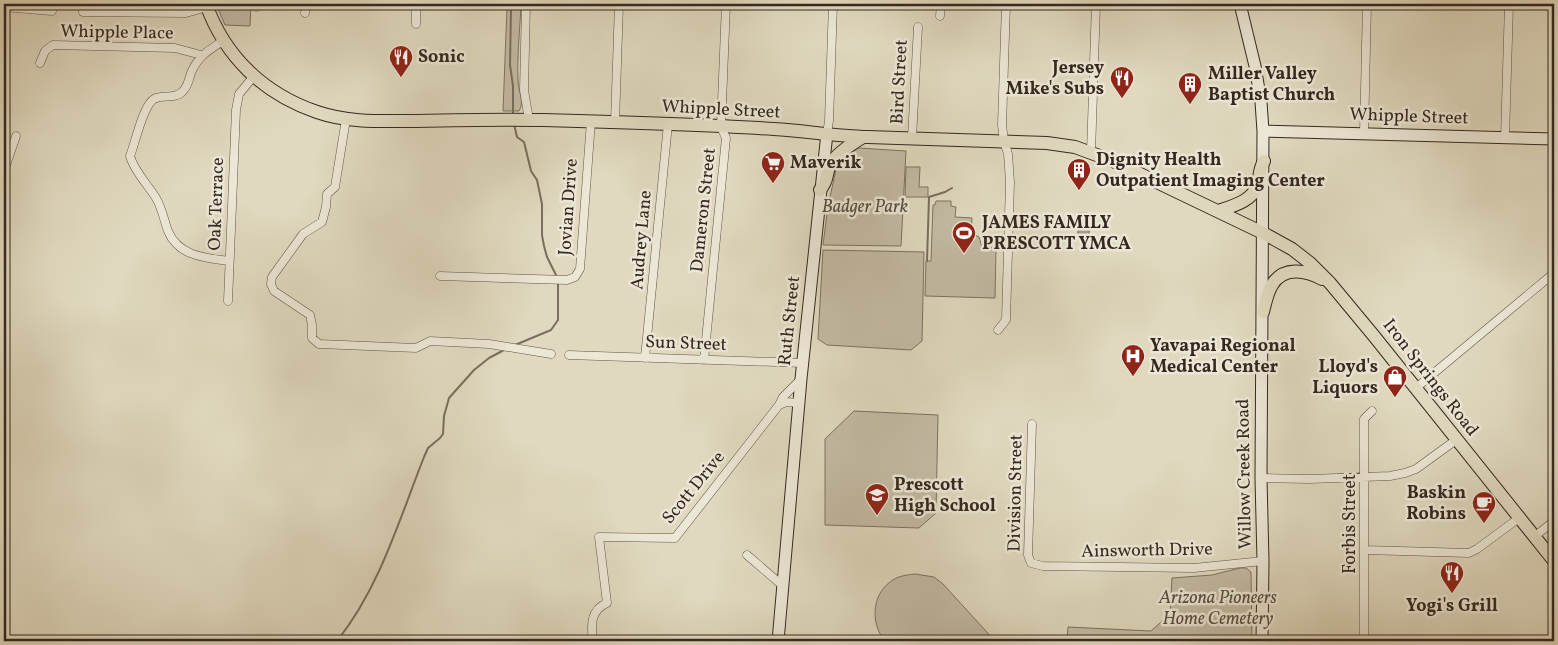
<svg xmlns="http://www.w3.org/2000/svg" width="1558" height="645" font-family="Vollkorn,serif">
	<rect width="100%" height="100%" fill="#e0d9bf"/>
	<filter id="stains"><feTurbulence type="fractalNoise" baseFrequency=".004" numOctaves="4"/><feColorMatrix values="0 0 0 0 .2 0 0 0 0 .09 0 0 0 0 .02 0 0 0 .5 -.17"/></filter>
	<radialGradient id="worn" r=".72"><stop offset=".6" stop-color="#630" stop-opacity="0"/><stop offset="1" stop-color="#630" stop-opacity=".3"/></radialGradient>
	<path fill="#c3bba4" stroke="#7c7262" d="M 216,4 L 251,4 L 250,26 L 225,25 Z
		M 499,4 L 521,4 C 520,29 517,55 518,80 C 518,90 525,102 519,111 L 503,111 L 507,8 Z
		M 859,148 L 906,151 L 901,246 L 823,245 L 828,206 L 837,165 L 849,153 Z
		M 906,167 L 920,167 L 919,187 L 928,187 L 928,197 L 905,197 Z
		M 936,201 L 951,201 L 951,206 L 956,207 L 955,217 L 972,218 L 971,233 L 979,237 L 982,247 L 996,248 L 995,298 L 925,296 L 926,261 L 931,261 L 933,205 L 935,205 Z
		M 823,250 L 924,252 L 922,341 L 911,350 L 827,345 L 818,339 Z
		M 854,411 L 938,415 L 936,513 L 919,528 L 825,525 L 825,439 Z
		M 1240,568 L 1246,568 L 1251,572 L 1252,641 L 1067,641 L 1068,627 L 1151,631 L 1170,614 L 1172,578 L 1212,575 Z
		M 915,574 L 934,577 L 943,584 L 995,641 L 885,641 C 871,625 871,596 890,582 C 897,576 906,575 915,574 Z"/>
	<path fill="#a69d89" stroke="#796e5f" d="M 1078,213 L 1087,213 L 1090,215 L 1089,236 L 1078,236 Z"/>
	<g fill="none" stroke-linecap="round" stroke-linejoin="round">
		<path stroke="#796e5f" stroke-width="2" d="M 504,4 L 511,8 L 510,65 L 513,86 L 513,115
			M 514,124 L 517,137 L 524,142 L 531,171 L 537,180 L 542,204 L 542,235 L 544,246 L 547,257 L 557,277
			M 927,261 L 929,197 L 945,192 L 952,188
			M 515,345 L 551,330 L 558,320 L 558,281
			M 337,641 C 380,587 399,520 424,457 L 428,448 L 440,438 L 443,434 L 444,416 L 449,398 L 474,370 L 489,358 L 504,350"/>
		<g stroke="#605448" stroke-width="9">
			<path id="street" d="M 82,4 L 83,12 L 186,13 L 207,7
				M 526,4 L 524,90 L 529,120
				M 4,7 L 52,11
				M 256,7 L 256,4
				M 305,13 L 306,4
				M 940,16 L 941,4
				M 416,24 L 416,4
				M 223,41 C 209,50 198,56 191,73 C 189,79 188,86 183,91 C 175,100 163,94 154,99 C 143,105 135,144 130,156 C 134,171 148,185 156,198 C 162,208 164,220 168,231 C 178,256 205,258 229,261
				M 40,63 L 45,51 L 53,45 L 175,48 L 201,55
				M 346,119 L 335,187 L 327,194 L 326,207 L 322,222 L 303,234 L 272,277 L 271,284 L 274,291 L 310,315 L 312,325 L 312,338 L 319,344 L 416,348 L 430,341 L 489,344 L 551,354
				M 615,122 L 619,4
				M 827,133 L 829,121 L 833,4
				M 1364,133 L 1367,4
				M 912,138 L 918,27
				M 1505,138 L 1509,4
				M 1091,152 L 1096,4
				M 4,171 L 16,136
				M 4,211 L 4,223
				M 440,276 L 567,280 L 575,277 L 580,269 L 591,121
				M 228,301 L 236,110 L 239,94 L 254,76
				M 998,330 L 1006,320 L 1010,182 L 1008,154 L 1004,141 L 1002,125 L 1006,4
				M 569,355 L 803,363
				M 645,358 L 668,124
				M 704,360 L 726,138 L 721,127 L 726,4
				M 1416,388 L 1554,273
				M 799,403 L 786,402 L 779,405 L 783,397 L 801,379
				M 1032,424 L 1028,555 L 1031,563 L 1043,566 L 1194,568 L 1263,561
				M 1261,478 L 1310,479 L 1390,476 L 1405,473 L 1416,469 L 1456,440
				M 1534,537 L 1554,521
				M 1365,550 L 1469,553 L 1477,549 L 1519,518
				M 747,555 L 783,586
				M 1364,640 L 1364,419 L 1372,411
				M 593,641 C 591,626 590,610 607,603 L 599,537 L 675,538 L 779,405"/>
		</g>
		<g stroke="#352820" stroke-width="13">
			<path id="secondary" d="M 1240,4 L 1255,66 L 1261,102 L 1263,131 L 1261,478 L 1263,561 L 1262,641
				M 1263,131 L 1554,139
				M 778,641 L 801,379 L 827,133"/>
		</g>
		<g stroke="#352820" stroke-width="14">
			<path id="primary" d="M 206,4 C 225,57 264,94 317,112 C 349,123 382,121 415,121 C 457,120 499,119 541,120 C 618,122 696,124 774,129 C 805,131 836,136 868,137 C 927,139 987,141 1047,143 L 1075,147 L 1113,161 L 1263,233 L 1292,249 L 1310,263 L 1330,283 L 1374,336 L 1554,561
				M 820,190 C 829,179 825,176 830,165 C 835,155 853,143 863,137
				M 1218,211 C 1233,206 1253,201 1258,184 C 1260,175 1259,170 1264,161
				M 1263,312 C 1265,304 1267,293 1272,285 C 1283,266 1306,270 1322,279"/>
		</g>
		<use href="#street" stroke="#ebe6d5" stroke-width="8"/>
		<use href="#secondary" stroke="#ebe6d5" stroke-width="11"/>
		<use href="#primary" stroke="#e0d9bf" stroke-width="12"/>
	</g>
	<defs>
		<g id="restaurant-pin" transform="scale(1.25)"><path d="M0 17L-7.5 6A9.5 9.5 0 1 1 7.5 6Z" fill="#8f2418" stroke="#ebe6d5"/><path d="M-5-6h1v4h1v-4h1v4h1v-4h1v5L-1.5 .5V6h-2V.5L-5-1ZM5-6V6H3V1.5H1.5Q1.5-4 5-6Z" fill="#fff"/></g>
		<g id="building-pin" transform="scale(1.25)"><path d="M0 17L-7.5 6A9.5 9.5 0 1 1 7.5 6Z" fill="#8f2418" stroke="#ebe6d5"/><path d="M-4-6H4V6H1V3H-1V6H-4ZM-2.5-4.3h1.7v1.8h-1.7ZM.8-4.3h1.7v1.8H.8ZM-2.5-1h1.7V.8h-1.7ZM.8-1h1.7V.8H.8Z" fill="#fff"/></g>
		<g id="supermarket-pin" transform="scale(1.25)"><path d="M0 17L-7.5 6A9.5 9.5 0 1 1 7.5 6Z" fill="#8f2418" stroke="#ebe6d5"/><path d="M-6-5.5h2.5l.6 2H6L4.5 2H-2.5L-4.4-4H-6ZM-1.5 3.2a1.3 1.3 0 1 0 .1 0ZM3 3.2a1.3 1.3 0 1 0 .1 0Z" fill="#fff"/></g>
		<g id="stadium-pin" transform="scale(1.25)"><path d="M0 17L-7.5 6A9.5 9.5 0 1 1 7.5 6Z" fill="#8f2418" stroke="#ebe6d5"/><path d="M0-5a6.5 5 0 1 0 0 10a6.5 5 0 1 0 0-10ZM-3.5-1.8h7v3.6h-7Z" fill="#fff"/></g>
		<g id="hospital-pin" transform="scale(1.25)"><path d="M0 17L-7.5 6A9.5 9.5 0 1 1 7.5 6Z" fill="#8f2418" stroke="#ebe6d5"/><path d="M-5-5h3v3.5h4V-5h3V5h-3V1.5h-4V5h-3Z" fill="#fff"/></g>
		<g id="shop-pin" transform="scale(1.25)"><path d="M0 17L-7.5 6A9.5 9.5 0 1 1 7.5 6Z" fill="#8f2418" stroke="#ebe6d5"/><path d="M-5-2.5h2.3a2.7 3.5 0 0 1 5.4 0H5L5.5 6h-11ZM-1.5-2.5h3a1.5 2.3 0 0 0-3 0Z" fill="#fff"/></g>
		<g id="school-pin" transform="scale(1.25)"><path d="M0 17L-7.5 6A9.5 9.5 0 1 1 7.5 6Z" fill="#8f2418" stroke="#ebe6d5"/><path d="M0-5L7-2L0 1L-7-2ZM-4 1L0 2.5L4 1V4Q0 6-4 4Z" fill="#fff"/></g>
		<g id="cafe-pin" transform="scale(1.25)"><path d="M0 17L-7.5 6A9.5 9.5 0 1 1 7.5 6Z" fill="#8f2418" stroke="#ebe6d5"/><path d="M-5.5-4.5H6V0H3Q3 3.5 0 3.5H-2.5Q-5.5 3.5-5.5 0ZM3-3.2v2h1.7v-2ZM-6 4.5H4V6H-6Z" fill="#fff"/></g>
	</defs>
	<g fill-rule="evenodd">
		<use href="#restaurant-pin" x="401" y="57"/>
		<use href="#restaurant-pin" x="1122" y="78"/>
		<use href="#building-pin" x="1190" y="84"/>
		<use href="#supermarket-pin" x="773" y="163"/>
		<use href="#building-pin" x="1079" y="170"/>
		<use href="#stadium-pin" x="964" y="233"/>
		<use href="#hospital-pin" x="1133" y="356"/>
		<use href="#shop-pin" x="1395" y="377"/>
		<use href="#school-pin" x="877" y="495"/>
		<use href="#cafe-pin" x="1484" y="503"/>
		<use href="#restaurant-pin" x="1452" y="573"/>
	</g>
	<g text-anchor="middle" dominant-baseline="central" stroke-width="5" stroke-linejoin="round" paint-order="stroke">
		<g font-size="18" fill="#352820" stroke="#ebe6d5">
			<text transform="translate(117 33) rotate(1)">Whipple Place</text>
			<text transform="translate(900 82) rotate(-87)">Bird Street</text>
			<text transform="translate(721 110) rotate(3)">Whipple Street</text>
			<text transform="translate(1409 117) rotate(2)">Whipple Street</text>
			<text transform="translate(217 204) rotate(-88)">Oak Terrace</text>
			<text transform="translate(569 207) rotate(-86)">Jovian Drive</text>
			<text transform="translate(704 210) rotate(-84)">Dameron Street</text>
			<text transform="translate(642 240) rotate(-85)">Audrey Lane</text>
			<text transform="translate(790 321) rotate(-84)">Ruth Street</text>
			<text transform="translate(686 344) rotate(2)">Sun Street</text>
			<text transform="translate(1430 378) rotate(52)">Iron Springs Road</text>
			<text transform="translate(1245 474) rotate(-91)">Willow Creek Road</text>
			<text transform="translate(694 488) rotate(-51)">Scott Drive</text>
			<text transform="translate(1016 493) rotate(-89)">Division Street</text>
			<text transform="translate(1350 524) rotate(-90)">Forbis Street</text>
			<text transform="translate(1147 551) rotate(-1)">Ainsworth Drive</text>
		</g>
		<g font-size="18" font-weight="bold" fill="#352820" stroke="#ebe6d5" text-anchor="start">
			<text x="418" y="57">Sonic</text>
			<text x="1104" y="68" text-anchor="end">Jersey<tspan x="1104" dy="21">Mike's Subs</tspan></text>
			<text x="1208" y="74">Miller Valley<tspan x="1208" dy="21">Baptist Church</tspan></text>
			<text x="1096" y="160">Dignity Health<tspan x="1096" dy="21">Outpatient Imaging Center</tspan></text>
			<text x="790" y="163">Maverik</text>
			<text x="982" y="223">JAMES FAMILY<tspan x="982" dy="21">PRESCOTT YMCA</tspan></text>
			<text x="1150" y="346">Yavapai Regional<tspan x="1150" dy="21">Medical Center</tspan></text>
			<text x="1378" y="367" text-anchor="end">Lloyd's<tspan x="1378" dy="21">Liquors</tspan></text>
			<text x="894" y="485">Prescott<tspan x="894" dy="21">High School</tspan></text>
			<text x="1466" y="493" text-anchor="end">Baskin<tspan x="1466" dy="21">Robins</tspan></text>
			<text x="1452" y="606" text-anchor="middle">Yogi's Grill</text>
		</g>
		<g font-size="18" font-style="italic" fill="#584d41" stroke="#ebe6d5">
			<text x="865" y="207">Badger Park</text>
			<text x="1218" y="598">Arizona Pioneers<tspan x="1218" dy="21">Home Cemetery</tspan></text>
		</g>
	</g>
	<rect width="1558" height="645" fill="none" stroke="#e0d9bf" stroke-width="20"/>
	<rect x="5" y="5" width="1548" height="635" fill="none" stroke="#352820" stroke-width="2.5"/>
	<rect x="10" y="10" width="1538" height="625" fill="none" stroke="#352820"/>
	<rect width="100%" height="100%" filter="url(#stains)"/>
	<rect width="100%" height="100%" fill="url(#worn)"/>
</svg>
